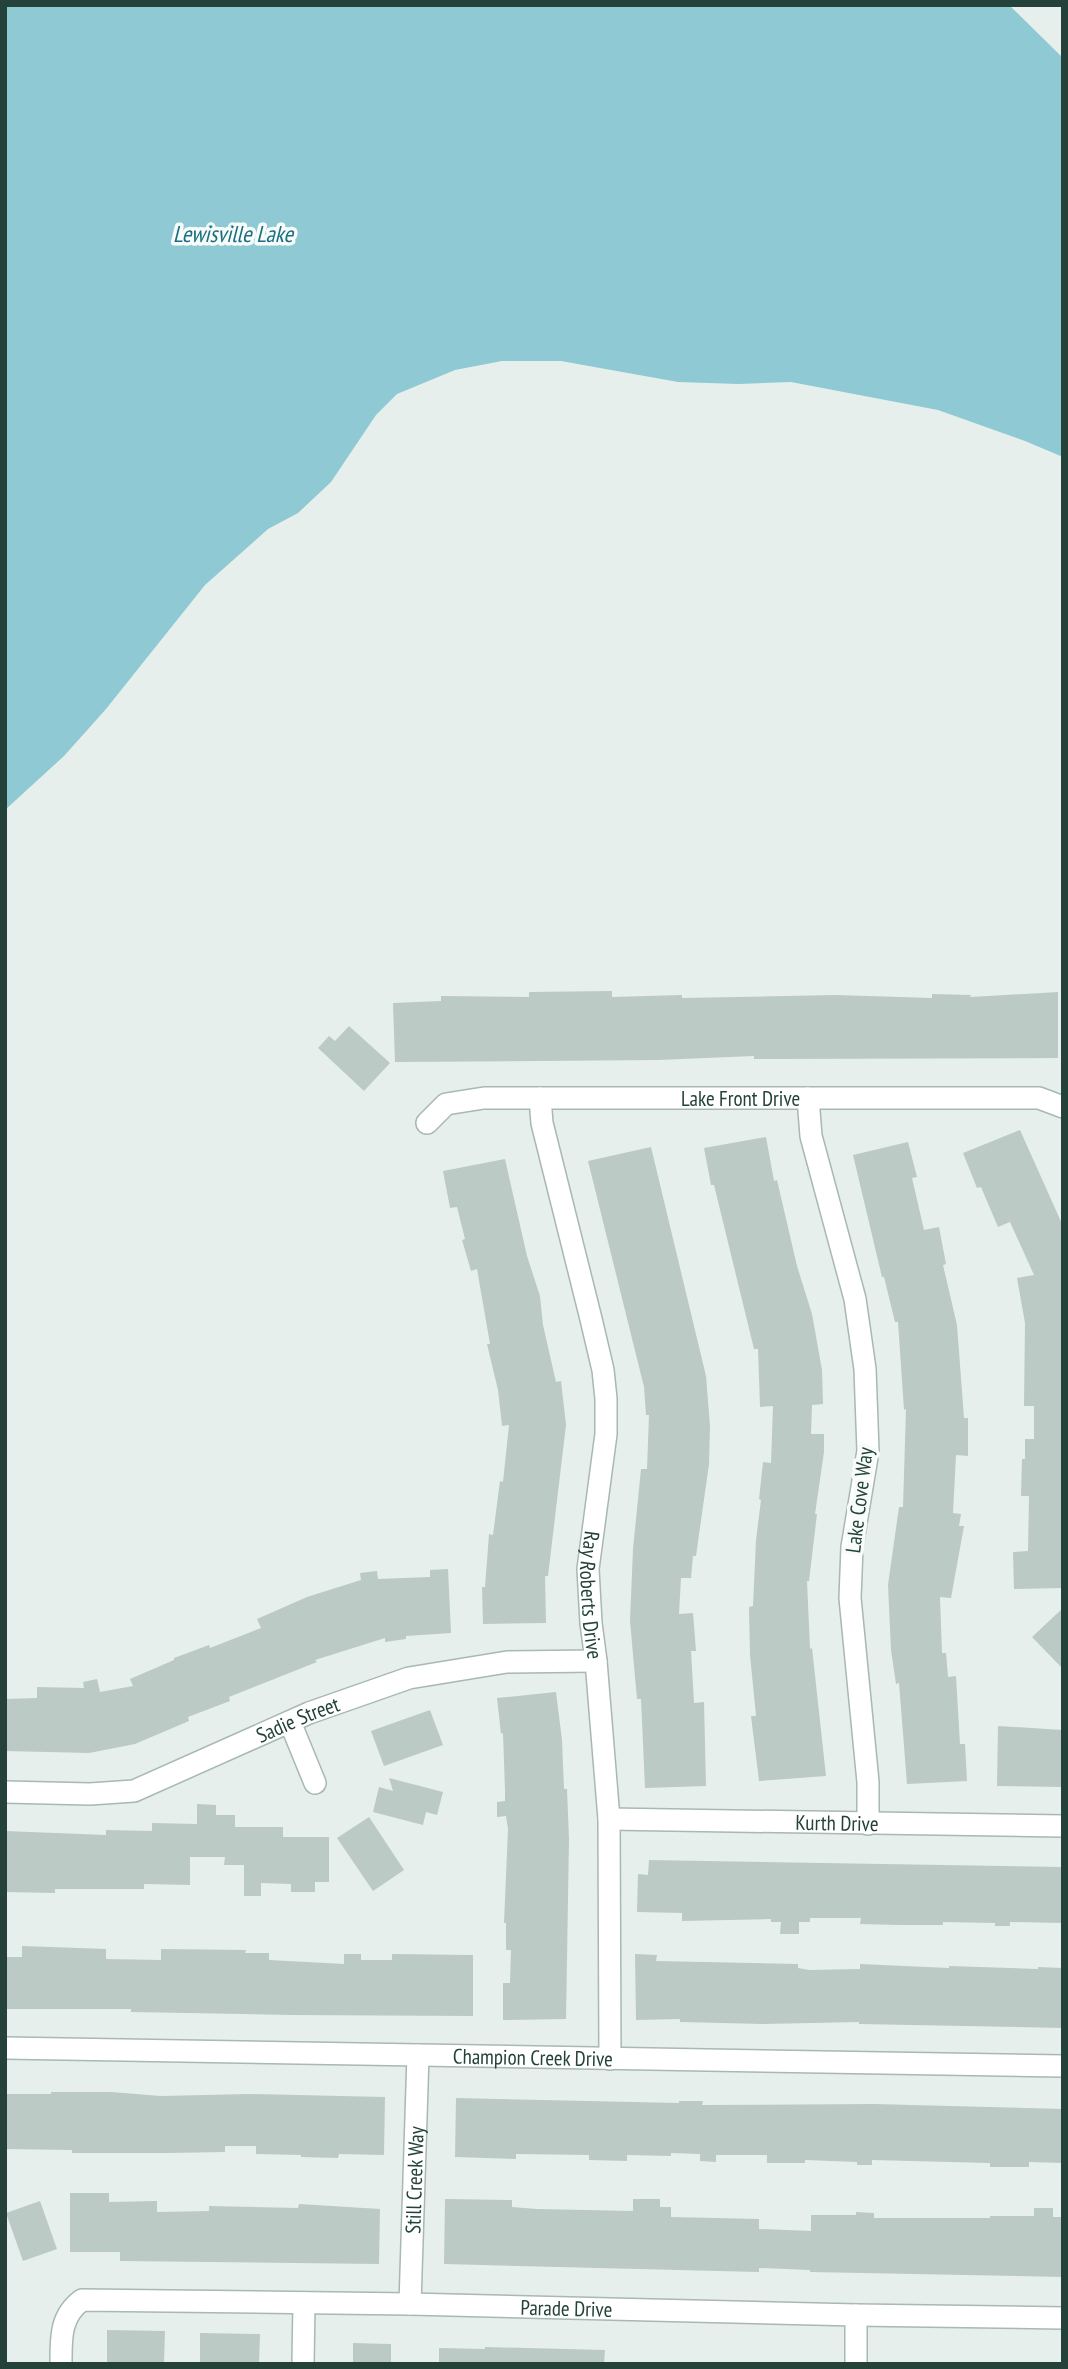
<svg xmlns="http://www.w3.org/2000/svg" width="1068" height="2369" font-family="'PT Sans Narrow',sans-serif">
	<rect width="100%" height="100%" fill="#e6efeb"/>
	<path fill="#8ec9d4" d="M 5,5 L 1009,5 L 1063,58 L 1063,457 L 1025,441 L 938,410 L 791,382 L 739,384 L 678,382 L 561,361 L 502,361 L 455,370 L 397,394 L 376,415 L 331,482 L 298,513 L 268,529 L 205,585 L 106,709 L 64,756 L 5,810 Z"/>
	<path fill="#bbcac4" d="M 612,991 L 612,997 L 682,995 L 682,998 L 836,995 L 932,998 L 932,994 L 971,995 L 970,997 L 1058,992 L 1058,1058 L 754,1059 L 754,1056 L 658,1060 L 395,1062 L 393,1003 L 441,1001 L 441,996 L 529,997 L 529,992 Z
		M 349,1026 L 390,1063 L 364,1091 L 318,1048 L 329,1036 L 335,1041 Z
		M 1020,1130 L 1063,1226 L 1063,1588 L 1014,1589 L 1013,1552 L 1028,1551 L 1029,1496 L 1021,1496 L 1022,1459 L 1025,1459 L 1025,1439 L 1034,1439 L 1034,1406 L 1024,1406 L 1025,1323 L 1017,1278 L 1034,1275 L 1010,1222 L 998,1227 L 981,1187 L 977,1188 L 963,1153 Z
		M 766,1137 L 774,1181 L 777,1180 L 797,1266 L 812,1314 L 822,1370 L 823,1404 L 812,1405 L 811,1434 L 824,1434 L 824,1452 L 815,1514 L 817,1514 L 809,1581 L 807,1581 L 810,1649 L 812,1648 L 826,1776 L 759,1781 L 751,1716 L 756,1716 L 750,1655 L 749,1607 L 753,1606 L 756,1540 L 761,1500 L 759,1499 L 763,1462 L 771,1463 L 773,1406 L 760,1407 L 758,1349 L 754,1349 L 714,1185 L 711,1185 L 704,1148 Z
		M 908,1142 L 917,1177 L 912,1178 L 924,1230 L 939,1227 L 946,1264 L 943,1265 L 957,1325 L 964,1418 L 968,1418 L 968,1456 L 956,1455 L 953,1513 L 961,1514 L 959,1526 L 964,1526 L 951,1598 L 940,1597 L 942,1653 L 946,1653 L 948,1677 L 956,1676 L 960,1744 L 965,1744 L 967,1781 L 907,1784 L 899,1683 L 896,1684 L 891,1650 L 888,1585 L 899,1507 L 903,1507 L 906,1409 L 904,1410 L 898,1322 L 895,1322 L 884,1277 L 882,1277 L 853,1155 Z
		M 651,1147 L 706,1376 L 710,1426 L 709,1464 L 696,1556 L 693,1556 L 691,1578 L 681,1578 L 679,1614 L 693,1613 L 696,1651 L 691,1651 L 694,1703 L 704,1702 L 706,1786 L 645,1788 L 641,1699 L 637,1699 L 630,1621 L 633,1549 L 641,1469 L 647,1469 L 649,1415 L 646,1415 L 644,1387 L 588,1161 Z
		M 505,1159 L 527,1256 L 540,1296 L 543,1325 L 556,1382 L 561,1381 L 566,1425 L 548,1576 L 545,1576 L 546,1623 L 483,1624 L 482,1587 L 485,1587 L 489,1534 L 493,1535 L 500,1481 L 503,1482 L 509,1425 L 502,1426 L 498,1390 L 487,1344 L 490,1344 L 477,1269 L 471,1271 L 462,1240 L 465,1239 L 457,1207 L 450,1208 L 443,1171 Z
		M 448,1569 L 451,1633 L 406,1636 L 406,1639 L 385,1642 L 385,1638 L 315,1660 L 317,1662 L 229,1697 L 230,1701 L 188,1717 L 189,1721 L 135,1744 L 89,1753 L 5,1751 L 5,1699 L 37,1698 L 37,1687 L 84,1688 L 83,1682 L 97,1679 L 100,1692 L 133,1686 L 130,1679 L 174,1660 L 174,1658 L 209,1645 L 210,1648 L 261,1628 L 257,1619 L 307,1597 L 361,1580 L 360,1573 L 377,1571 L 378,1579 L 430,1577 L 430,1570 Z
		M 1063,1608 L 1063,1669 L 1032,1637 Z
		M 556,1692 L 562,1740 L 564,1789 L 567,1789 L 569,1839 L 566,2019 L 503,2020 L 503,1983 L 510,1983 L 511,1950 L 506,1950 L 506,1923 L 504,1923 L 508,1829 L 506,1816 L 497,1817 L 497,1802 L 505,1801 L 505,1790 L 503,1733 L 501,1734 L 497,1698 Z
		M 430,1710 L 443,1745 L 384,1766 L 371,1731 Z
		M 998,1726 L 1063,1730 L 1063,1787 L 997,1786 Z
		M 389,1778 L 443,1792 L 437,1815 L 426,1812 L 423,1825 L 373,1812 L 379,1787 L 393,1791 Z
		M 197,1804 L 216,1805 L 216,1815 L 235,1815 L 235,1827 L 283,1827 L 283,1837 L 329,1837 L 329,1882 L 315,1882 L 315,1892 L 291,1892 L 291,1884 L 261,1883 L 261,1896 L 244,1896 L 244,1865 L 224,1865 L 225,1857 L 190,1857 L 190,1885 L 144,1884 L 144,1889 L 55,1889 L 55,1893 L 5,1892 L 5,1831 L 106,1835 L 106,1830 L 152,1831 L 152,1823 L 197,1824 Z
		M 369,1817 L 404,1870 L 373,1891 L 337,1838 Z
		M 649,1860 L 1063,1867 L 1063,1923 L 1010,1922 L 1010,1926 L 995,1926 L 995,1923 L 943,1922 L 943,1925 L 899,1925 L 860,1924 L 861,1918 L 810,1918 L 810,1922 L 799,1922 L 799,1934 L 780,1934 L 781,1922 L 771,1922 L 771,1919 L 682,1921 L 682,1913 L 637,1912 L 638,1874 L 648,1875 Z
		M 22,1946 L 106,1949 L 106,1959 L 161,1960 L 161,1949 L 246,1950 L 245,1953 L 269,1953 L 269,1960 L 344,1964 L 344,1954 L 361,1954 L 361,1960 L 392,1960 L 392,1954 L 473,1955 L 473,2016 L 291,2015 L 131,2012 L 131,2009 L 5,2009 L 5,1957 L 22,1957 Z
		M 635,1954 L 657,1955 L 656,1961 L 798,1964 L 798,1968 L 809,1970 L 860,1969 L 860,1964 L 949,1968 L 949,1966 L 1038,1969 L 1038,1967 L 1063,1968 L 1063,2028 L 859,2024 L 859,2022 L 763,2024 L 680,2022 L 680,2019 L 636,2020 Z
		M 51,2092 L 111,2092 L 161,2096 L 249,2094 L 385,2097 L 384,2155 L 339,2154 L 338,2158 L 301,2157 L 301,2155 L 256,2154 L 256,2146 L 225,2146 L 225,2152 L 170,2153 L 72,2153 L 72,2150 L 5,2149 L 5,2094 L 51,2094 Z
		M 456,2098 L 679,2103 L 679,2101 L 703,2101 L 702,2105 L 874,2104 L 1063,2109 L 1063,2163 L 1029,2162 L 1029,2167 L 990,2167 L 990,2163 L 872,2160 L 872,2165 L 857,2165 L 857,2162 L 805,2160 L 805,2163 L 767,2163 L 767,2155 L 716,2155 L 716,2162 L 700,2161 L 700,2154 L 671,2153 L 671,2156 L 627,2155 L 627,2161 L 589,2160 L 589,2155 L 516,2154 L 516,2159 L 455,2157 Z
		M 70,2193 L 109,2193 L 109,2202 L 157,2201 L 157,2212 L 209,2211 L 209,2206 L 298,2208 L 299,2204 L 380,2209 L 379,2264 L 120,2261 L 120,2252 L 70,2252 Z
		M 445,2199 L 512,2200 L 512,2207 L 537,2209 L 633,2211 L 633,2199 L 660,2199 L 660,2207 L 671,2207 L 671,2217 L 759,2219 L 759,2229 L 811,2231 L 811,2215 L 856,2215 L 856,2212 L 874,2213 L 874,2218 L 990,2218 L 990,2216 L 1034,2216 L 1034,2208 L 1053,2208 L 1053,2217 L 1063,2217 L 1063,2277 L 810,2272 L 810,2270 L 759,2268 L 759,2272 L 444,2264 Z
		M 40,2201 L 57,2249 L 23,2261 L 6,2213 Z
		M 107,2330 L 165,2331 L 164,2364 L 107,2364 Z
		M 200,2333 L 260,2334 L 259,2364 L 200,2364 Z
		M 353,2343 L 391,2344 L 391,2364 L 353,2364 Z
		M 485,2347 L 605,2350 L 604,2364 L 439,2364 L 439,2348 L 485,2349 Z"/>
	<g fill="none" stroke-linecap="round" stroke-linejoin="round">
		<g stroke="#a8b8b2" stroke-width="24">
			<g id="minor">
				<path id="s1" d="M 540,1098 L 542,1123 L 591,1319 L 603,1370 L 606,1399 L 606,1434 L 588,1569 L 591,1623 L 596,1661 L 609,1819 L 610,2059"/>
				<path d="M 808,1098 L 811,1136 L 855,1299 L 865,1369 L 868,1451 L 852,1547 L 850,1598 L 868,1782 L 868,1824"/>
				<path id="s2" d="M 427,1123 L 446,1104 L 484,1098 L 1039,1098 L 1063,1107"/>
				<path d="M 290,1722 L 315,1783"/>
				<path id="s3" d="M 5,1792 L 90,1794 L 134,1791 L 309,1713 L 409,1678 L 507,1662 L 596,1661"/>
				<path id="s4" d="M 609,1819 L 1063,1826"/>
				<path id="s5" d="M 5,2048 L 1063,2066"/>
				<path id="s6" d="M 410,2304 L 418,2055"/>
				<path id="s7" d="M 61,2364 C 61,2338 60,2316 82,2300 L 410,2304 L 856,2315 L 1063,2318"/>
				<path d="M 303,2364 L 304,2303"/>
				<path d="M 856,2364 L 856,2315"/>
			</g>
		</g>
		<use href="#minor" stroke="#fff" stroke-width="21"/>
	</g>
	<g text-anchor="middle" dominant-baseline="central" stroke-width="7" stroke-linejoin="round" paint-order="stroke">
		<g font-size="21" fill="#24423a" stroke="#f7fbf9">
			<text stroke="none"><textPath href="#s2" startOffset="322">Lake Front Drive</textPath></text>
			<text transform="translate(859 1500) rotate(-83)">Lake Cove Way</text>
			<text stroke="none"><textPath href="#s1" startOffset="506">Ray Roberts Drive</textPath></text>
			<text stroke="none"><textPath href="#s3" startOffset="308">Sadie Street</textPath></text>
			<text stroke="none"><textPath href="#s4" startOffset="228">Kurth Drive</textPath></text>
			<text stroke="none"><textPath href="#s5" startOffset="528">Champion Creek Drive</textPath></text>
			<text stroke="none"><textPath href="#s6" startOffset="124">Still Creek Way</textPath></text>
			<text stroke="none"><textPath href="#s7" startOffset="555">Parade Drive</textPath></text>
		</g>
		<g font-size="23" font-style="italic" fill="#1c6f80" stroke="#f7fbf9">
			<text x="233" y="233">Lewisville Lake</text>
		</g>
	</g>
	<rect width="1068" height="2369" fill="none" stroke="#24423a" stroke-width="14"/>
</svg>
